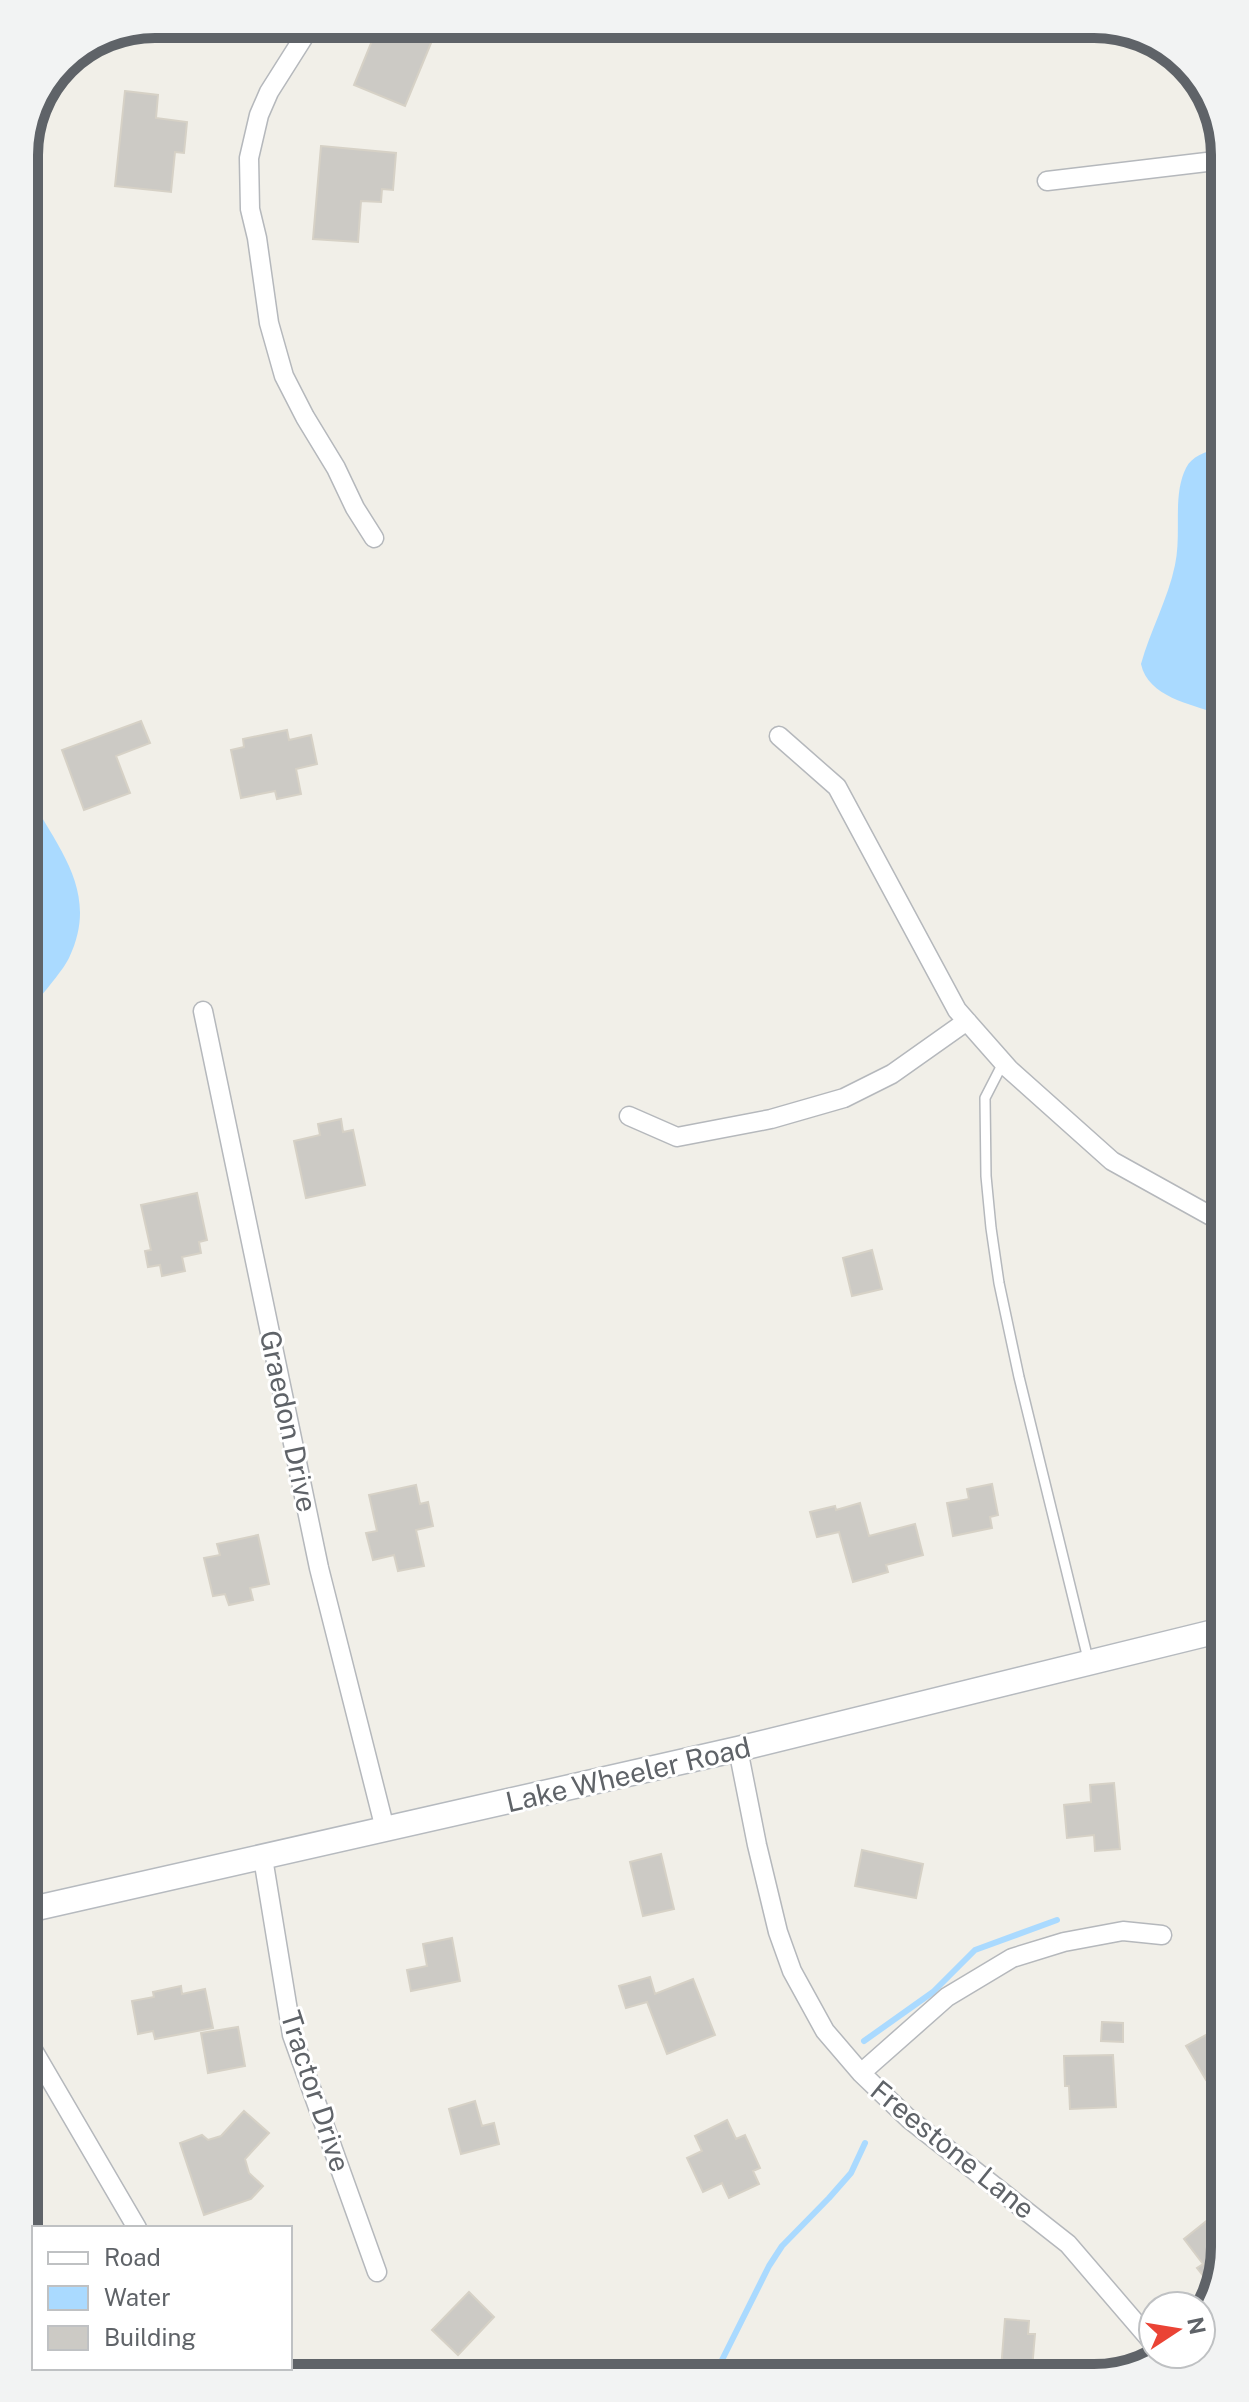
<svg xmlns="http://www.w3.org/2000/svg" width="1249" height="2402" font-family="'Public Sans',sans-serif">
	<rect width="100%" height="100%" fill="#f1efe8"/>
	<path fill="#aadaff" d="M 1216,449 L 1218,714 C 1191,704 1148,697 1141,664 C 1150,631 1168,599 1175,565 C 1182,533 1172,496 1186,468 C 1192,456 1205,452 1216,449 Z
		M 27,791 C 56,847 101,891 69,958 C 61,974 39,997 28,1013 Z"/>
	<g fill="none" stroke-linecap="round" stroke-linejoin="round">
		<path stroke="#aadaff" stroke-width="6" d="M 864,2041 L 933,1992 L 975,1950 L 1057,1920
			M 716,2372 L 769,2266 L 782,2246 L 829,2198 L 851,2173 L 865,2143"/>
	</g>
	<path fill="#cccac5" stroke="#d6d1c6" stroke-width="2" d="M 408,24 L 419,24 L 436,31 L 405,106 L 354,85 L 378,26 L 403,37 Z
		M 125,91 L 158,95 L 156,118 L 187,122 L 184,153 L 175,152 L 171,192 L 115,186 Z
		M 321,146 L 396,153 L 393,190 L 382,189 L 381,202 L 361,201 L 358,242 L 313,239 Z
		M 141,721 L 150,743 L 116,756 L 130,793 L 84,810 L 62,750 Z
		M 287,730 L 289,740 L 311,735 L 317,764 L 296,769 L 301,794 L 277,799 L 275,791 L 241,798 L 231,750 L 244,747 L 243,739 Z
		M 341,1119 L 343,1132 L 353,1130 L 365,1185 L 306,1198 L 294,1141 L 320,1135 L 318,1124 Z
		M 197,1193 L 207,1240 L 199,1242 L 201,1253 L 182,1257 L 185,1271 L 162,1276 L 160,1265 L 148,1267 L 145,1251 L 151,1250 L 141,1205 Z
		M 872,1250 L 882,1289 L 852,1296 L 843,1258 Z
		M 992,1484 L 998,1515 L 990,1517 L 992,1528 L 953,1536 L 947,1503 L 969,1499 L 967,1489 Z
		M 416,1485 L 420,1504 L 428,1502 L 433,1526 L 416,1530 L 424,1566 L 398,1571 L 394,1555 L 373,1560 L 366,1533 L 377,1531 L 369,1495 Z
		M 860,1503 L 869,1536 L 915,1524 L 923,1555 L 886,1565 L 888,1572 L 853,1582 L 839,1532 L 817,1537 L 810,1512 L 835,1506 L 836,1510 Z
		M 258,1535 L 269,1584 L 250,1588 L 253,1600 L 229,1605 L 225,1594 L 213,1596 L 204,1558 L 220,1555 L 217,1544 Z
		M 1114,1783 L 1120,1849 L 1095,1851 L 1094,1835 L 1067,1838 L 1064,1805 L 1091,1802 L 1090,1785 Z
		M 862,1850 L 923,1864 L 916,1898 L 855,1886 Z
		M 661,1854 L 674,1909 L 643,1916 L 630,1862 Z
		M 452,1938 L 460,1981 L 411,1991 L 407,1970 L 427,1966 L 423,1944 Z
		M 650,1977 L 655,1994 L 693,1979 L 715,2035 L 667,2054 L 647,2002 L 626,2008 L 619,1986 Z
		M 181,1986 L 182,1994 L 205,1989 L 213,2028 L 155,2039 L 153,2031 L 138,2034 L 132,2001 L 154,1997 L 153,1992 Z
		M 1102,2022 L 1123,2023 L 1123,2042 L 1101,2041 Z
		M 1224,2025 L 1224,2070 L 1206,2080 L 1186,2046 Z
		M 238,2027 L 245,2066 L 208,2073 L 201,2033 Z
		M 1113,2055 L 1116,2107 L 1070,2109 L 1069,2086 L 1065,2086 L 1064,2056 Z
		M 475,2101 L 482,2126 L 494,2123 L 499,2144 L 461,2154 L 449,2109 Z
		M 244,2111 L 269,2133 L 245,2159 L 249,2173 L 263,2186 L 251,2199 L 204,2215 L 180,2143 L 202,2135 L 208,2140 L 221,2136 Z
		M 727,2120 L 736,2139 L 745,2135 L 760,2168 L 753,2171 L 759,2184 L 729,2198 L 722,2183 L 703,2192 L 687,2158 L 702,2151 L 695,2136 Z
		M 1209,2219 L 1225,2239 L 1225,2247 L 1213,2288 L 1197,2268 L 1203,2264 L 1184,2239 Z
		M 469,2292 L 494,2317 L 458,2355 L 432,2330 Z
		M 1005,2319 L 1029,2321 L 1028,2334 L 1035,2334 L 1032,2369 L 1001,2369 Z"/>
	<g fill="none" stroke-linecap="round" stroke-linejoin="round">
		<g stroke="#b5b8bc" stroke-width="12">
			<path id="lane" d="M 1003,1063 L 985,1098 L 986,1176 L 991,1228 L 999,1283 L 1019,1377 L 1089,1663"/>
		</g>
		<g stroke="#b5b8bc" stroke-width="21">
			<path id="street" d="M 312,24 L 269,92 L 259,115 L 249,158 L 250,209 L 257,238 L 269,323 L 284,376 L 305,417 L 336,468 L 355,508 L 374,538
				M 1047,181 L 1215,161
				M 779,736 L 837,787 L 957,1010 L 1009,1069 L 1112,1161 L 1220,1221
				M 203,1011 L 319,1568 L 385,1829
				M 629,1116 L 677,1137 L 771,1119 L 844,1098 L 892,1074 L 967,1021
				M 738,1749 L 757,1845 L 778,1932 L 792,1971 L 825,2031 L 861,2073 L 909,2119 L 1068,2244 L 1153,2343
				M 263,1858 L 292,2035 L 377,2272
				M 33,2050 L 137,2228
				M 861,2073 L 947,1997 L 1012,1958 L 1064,1942 L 1123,1931 L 1162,1935
				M 218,2368 L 223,2377"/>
		</g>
		<g stroke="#b6babf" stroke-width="27">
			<path id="secondary" d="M 32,1909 L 738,1749 L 1222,1630"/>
		</g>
		<use href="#lane" stroke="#fff" stroke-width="9"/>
		<use href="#street" stroke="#fff" stroke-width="18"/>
		<use href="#secondary" stroke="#fff" stroke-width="24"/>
	</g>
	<g text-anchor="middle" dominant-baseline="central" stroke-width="6" stroke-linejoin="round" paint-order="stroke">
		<g font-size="28" fill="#5f6368" stroke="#fff">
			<text transform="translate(289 1421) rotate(78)">Graedon Drive</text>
			<text transform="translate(628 1774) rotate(-13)">Lake Wheeler Road</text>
			<text transform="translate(316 2091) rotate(72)">Tractor Drive</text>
			<text transform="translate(953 2149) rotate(39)">Freestone Lane</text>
		</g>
	</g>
	<path d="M0 0H1249V2402H0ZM155 38H1094A117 117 0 0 1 1211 155V2247A117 117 0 0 1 1094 2364H155A117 117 0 0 1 38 2247V155A117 117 0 0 1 155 38Z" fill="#f2f3f3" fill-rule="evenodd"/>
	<path fill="none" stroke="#5f6368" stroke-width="10" d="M155 38H1094A117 117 0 0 1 1211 155V2247A117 117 0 0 1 1094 2364H155A117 117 0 0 1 38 2247V155A117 117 0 0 1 155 38Z"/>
	<rect x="32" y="2226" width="260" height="144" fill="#ffffff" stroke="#bfc1c3" stroke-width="2"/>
	<rect x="48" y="2252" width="40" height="12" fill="#ffffff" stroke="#bfc1c3" stroke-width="2"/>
	<text x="104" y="2266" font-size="24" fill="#5f6368">Road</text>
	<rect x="48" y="2286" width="40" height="24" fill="#aadaff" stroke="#bfc1c3" stroke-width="2"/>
	<text x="104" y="2306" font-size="24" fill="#5f6368">Water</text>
	<rect x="48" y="2326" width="40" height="24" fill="#cccac5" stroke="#bfc1c3" stroke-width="2"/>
	<text x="104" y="2346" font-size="24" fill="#5f6368">Building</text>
	<g transform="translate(1177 2330) rotate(78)"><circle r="38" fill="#ffffff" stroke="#bfc1c3" stroke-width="2"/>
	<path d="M0-6L14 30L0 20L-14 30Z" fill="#ea4335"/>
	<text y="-12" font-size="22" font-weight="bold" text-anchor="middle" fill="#5f6368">N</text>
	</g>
</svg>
